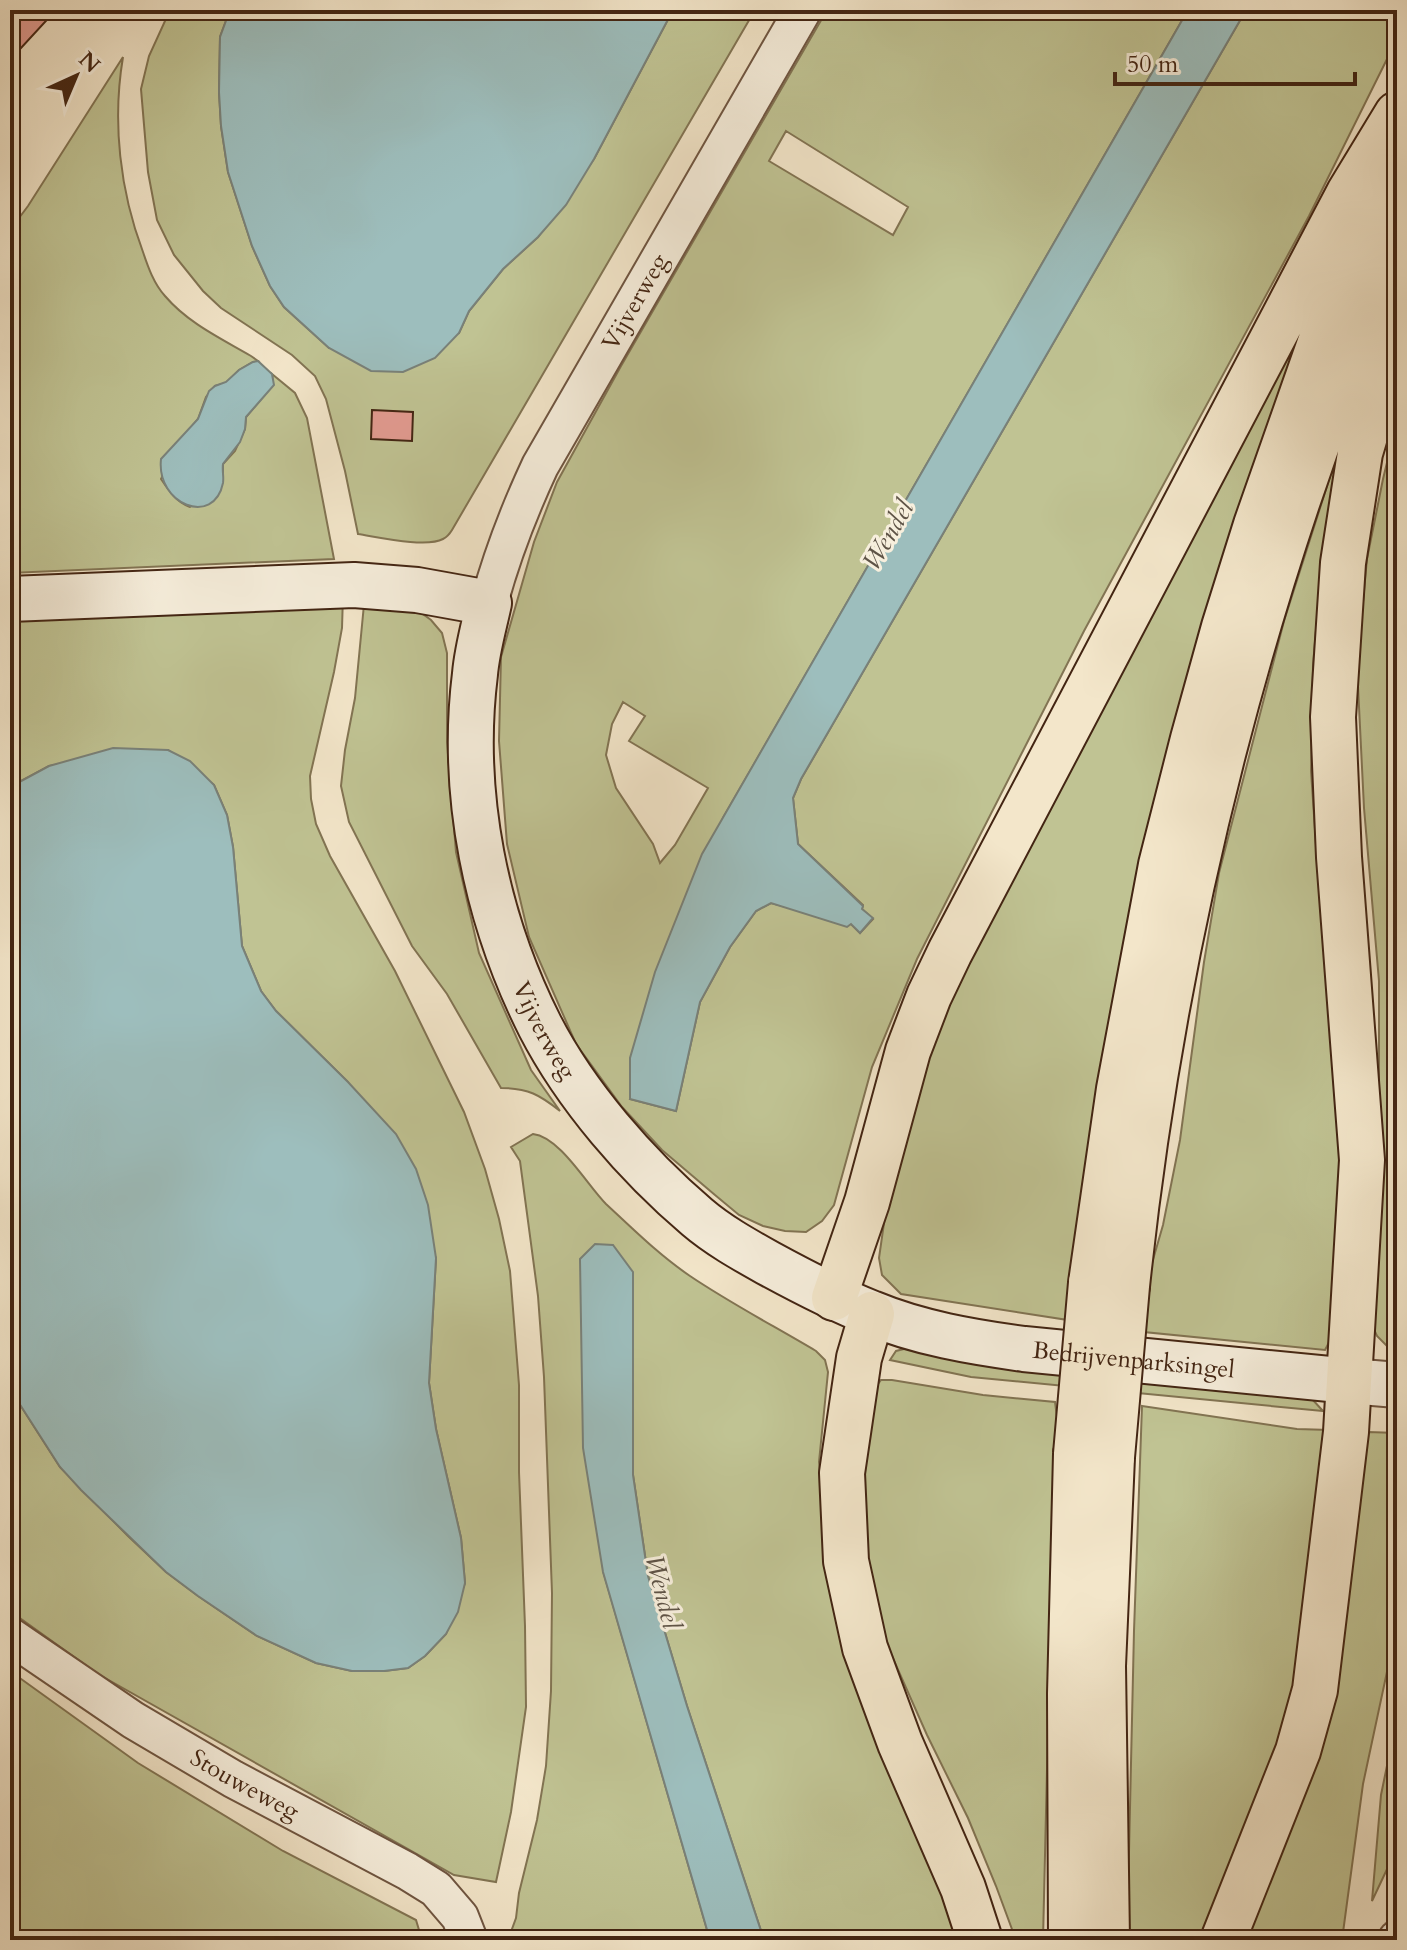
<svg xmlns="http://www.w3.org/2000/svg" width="1407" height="1950" font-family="Cardo,serif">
	<rect width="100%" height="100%" fill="#f3e6ca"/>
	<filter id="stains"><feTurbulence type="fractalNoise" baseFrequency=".0025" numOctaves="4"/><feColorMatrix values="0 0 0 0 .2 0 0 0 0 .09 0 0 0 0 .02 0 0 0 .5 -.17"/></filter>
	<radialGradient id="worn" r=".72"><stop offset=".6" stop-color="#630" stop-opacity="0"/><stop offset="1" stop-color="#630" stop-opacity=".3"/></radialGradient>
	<path fill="#c0c393" stroke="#827453" stroke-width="2" fill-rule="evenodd" d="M 170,10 L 230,10 L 220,37 L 219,92 L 221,126 L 228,172 L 252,246 L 270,286 L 284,307 L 329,348 L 459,333 L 469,311 L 503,269 L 538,237 L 594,159 L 673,10 L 755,10 L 452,530 C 449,535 447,537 443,539 C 426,548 378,537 358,534 L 345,471 L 326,399 L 315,376 L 292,355 L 221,308 L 203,291 L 174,255 L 157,220 L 148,172 L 141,89 L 149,56 Z
		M 827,10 L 1188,10 L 723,818 L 630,1099 L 676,1111 L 700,1002 L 730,947 L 756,911 L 771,903 L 851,924 L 860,933 L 873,919 L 862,909 L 863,905 L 798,844 L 793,798 L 801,779 L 1246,10 L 1397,10 L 1397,39 L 1309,216 L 1084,631 L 917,959 L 872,1067 L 834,1205 L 822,1221 L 806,1232 L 785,1231 L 763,1226 L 739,1215 L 715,1195 L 662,1150 L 622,1107 L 576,1044 L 529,937 L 507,844 L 499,741 L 501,657 L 534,542 L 557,482 L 621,366 ZM 786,131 L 908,207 L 893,235 L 769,161 ZM 623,702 L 645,716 L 629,741 L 708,788 L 675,845 L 660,863 L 653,844 L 616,788 L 606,755 L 612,724 Z
		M 123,57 C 112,122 120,191 143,252 C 148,267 154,284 165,296 C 188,323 220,338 251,356 L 258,361 L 253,362 L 239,370 L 226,383 L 215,386 L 206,397 L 198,419 L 189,430 L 161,479 C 169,491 176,502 190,507 L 223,482 L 223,464 L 235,451 L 245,429 L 246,417 L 273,385 L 272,374 L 295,393 L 307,418 L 334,559 L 10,573 L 10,230 L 28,206 Z
		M 1350,201 L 1068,1320 L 901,1294 L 882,1275 L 879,1258 L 890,1181 L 934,1024 Z
		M 1368,373 L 1323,548 L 1313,665 L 1311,771 L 1319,889 L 1341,1160 L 1336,1329 L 1325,1350 L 1144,1332 L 1148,1277 L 1163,1225 L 1180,1140 L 1204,962 L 1219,873 L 1284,621 L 1335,461 Z
		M 1397,422 L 1397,1356 L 1377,1336 L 1367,1314 L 1379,1106 L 1379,981 L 1364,808 L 1357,666 L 1367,559 L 1383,479 Z
		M 365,594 L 420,612 L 431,620 L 442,633 L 447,653 L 447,742 L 456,852 L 479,953 L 531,1070 L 560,1111 C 540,1095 528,1088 501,1088 L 447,994 L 412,946 L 349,822 L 341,786 L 345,750 L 355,698 Z
		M 343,595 L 342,628 L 334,672 L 310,776 L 311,799 L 316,824 L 330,856 L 395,971 L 464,1112 L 485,1169 L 499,1219 L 510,1271 L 519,1385 L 519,1472 L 525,1626 L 526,1707 L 511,1812 L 496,1882 L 454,1875 L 98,1674 L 10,1611 L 10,1389 L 60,1467 L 128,1536 L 166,1572 L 198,1596 L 257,1636 L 316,1663 L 352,1671 L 384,1671 L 408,1668 L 425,1656 L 446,1634 L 465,1583 L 461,1538 L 436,1429 L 429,1383 L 436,1258 L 348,1082 L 276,1011 L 261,991 L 242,946 L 233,847 L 227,815 L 214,785 L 168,750 L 155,750 L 49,766 L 10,787 L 10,611 Z
		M 533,1134 C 560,1137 587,1185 606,1204 C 633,1229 659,1255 690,1276 C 730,1303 774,1326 816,1351 L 825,1360 L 828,1372 L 819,1462 L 828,1561 L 974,1940 L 764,1940 L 687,1706 L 648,1576 L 633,1475 L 633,1272 L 603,1571 L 710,1940 L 508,1940 L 516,1918 L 519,1893 L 537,1820 L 546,1766 L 551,1691 L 552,1593 L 544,1377 L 538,1296 L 520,1161 L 511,1147 Z
		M 916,1346 L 1312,1399 L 1323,1411 L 971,1377 L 890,1360 L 896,1351 Z
		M 881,1380 L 892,1380 L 983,1395 L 1055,1402 L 1059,1433 L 1050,1642 L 1043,1940 L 1016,1940 L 996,1886 L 968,1818 L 927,1735 L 887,1645 L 867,1555 L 859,1462 L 872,1392 Z
		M 1142,1406 L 1297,1429 L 1329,1430 L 1306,1692 L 1211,1940 L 1127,1940 L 1134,1631 Z
		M 1368,1432 L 1397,1433 L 1397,1625 L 1363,1784 L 1342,1940 L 1233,1940 Z
		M 10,1671 L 138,1763 L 283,1851 L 416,1920 L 422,1940 L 105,1940 C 76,1924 70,1938 43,1940 C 32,1941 21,1940 10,1940 Z
		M 1397,1717 L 1397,1848 L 1372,1901 L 1381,1795 Z"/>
	<path fill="#9dbebd" stroke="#798179" stroke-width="2" d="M 230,10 L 673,10 L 594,159 L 566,205 L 538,237 L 503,269 L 469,311 L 459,333 L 435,358 L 403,372 L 371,371 L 329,348 L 284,307 L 270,286 L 252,246 L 228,172 L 221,126 L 219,92 L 220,37 Z
		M 1188,10 L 1246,10 L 801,779 L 793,798 L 798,844 L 863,906 L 862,909 L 873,918 L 860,933 L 851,924 L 847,927 L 771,903 L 756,911 L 730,947 L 700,1002 L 676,1111 L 630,1099 L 630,1058 L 655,972 L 702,854 Z
		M 258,361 L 272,374 L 274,385 L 246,417 L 245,429 L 240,442 L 223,464 C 222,470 224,477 223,483 C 214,527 156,505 161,459 L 198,419 L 209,391 L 215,386 L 226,382 L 239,370 L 253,362 Z
		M 113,748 L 168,750 L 190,761 L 214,785 L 227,815 L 233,847 L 242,946 L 261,991 L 276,1011 L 348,1082 L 396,1134 L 416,1169 L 428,1205 L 436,1258 L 429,1383 L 436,1429 L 461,1538 L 465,1583 L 458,1612 L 446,1634 L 425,1656 L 408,1668 L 384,1671 L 352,1671 L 316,1663 L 257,1636 L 198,1596 L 166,1572 L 81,1490 L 60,1467 L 10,1389 L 10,787 L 49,766 Z
		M 595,1244 L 613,1245 L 633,1272 L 633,1475 L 648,1576 L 687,1706 L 764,1940 L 710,1940 L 603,1572 L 583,1448 L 580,1259 Z"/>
	<path fill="#e29b91" stroke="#432513" stroke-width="2" d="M 10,10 L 56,10 L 10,60 Z
		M 372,410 L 413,412 L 412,441 L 371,439 Z"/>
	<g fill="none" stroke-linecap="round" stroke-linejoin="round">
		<g stroke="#6f5541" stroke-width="40">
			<g id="minor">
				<path id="s1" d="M 489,603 C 502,555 519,511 540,466 L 803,10"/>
				<path id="s2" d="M 10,1636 L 133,1720 L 233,1779 L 407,1871 L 436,1889 L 460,1917 L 469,1940"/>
				<path d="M 1397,1940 L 1397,1939"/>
			</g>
		</g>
		<g stroke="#6f5541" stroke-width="48">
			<path id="tertiary" d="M 1350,1381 L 1397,1385"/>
		</g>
		<g stroke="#432513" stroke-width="48">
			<g id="secondary">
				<path id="s3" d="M 10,599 L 354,585 L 417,590 L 489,603 C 484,626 477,650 475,674 C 460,794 486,919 540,1026 C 576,1096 637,1166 697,1217 C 718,1235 743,1249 768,1263 C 801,1281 835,1299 871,1313 C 919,1333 972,1342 1024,1349 L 1350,1381"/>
			</g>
		</g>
		<g stroke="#432513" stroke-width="48">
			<path id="trunk" d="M 1091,1283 L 1119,1089 L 1161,865 L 1193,739 L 1224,627 L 1256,525 L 1322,337 L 1394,162
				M 1127,1286 C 1165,926 1256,572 1397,238
				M 834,1298 L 867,1202 L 908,1051 L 929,996 L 950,952 L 1349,193 L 1397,114
				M 872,1314 L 859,1358 L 842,1473 L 846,1561 L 865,1648 L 900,1743 L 963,1888 L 980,1940
				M 1071,1940 L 1070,1694 L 1076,1454
				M 1107,1940 L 1103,1666 L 1112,1457
				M 1223,1940 L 1298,1751 L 1315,1690 L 1346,1432 L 1362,1160 L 1339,857 L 1333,717 L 1343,563 L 1360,453 L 1397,328"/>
		</g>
		<use href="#minor" stroke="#f7efdd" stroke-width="36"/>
		<use href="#tertiary" stroke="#f7efdd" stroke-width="44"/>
		<use href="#secondary" stroke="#f7efdd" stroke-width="44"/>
		<use href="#trunk" stroke="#f3e6ca" stroke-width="44"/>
		<g stroke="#432513" stroke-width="48" stroke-linecap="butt">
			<path id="trunk-bridge" d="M 1076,1454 L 1091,1283
				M 1112,1457 L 1127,1286"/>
		</g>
		<use href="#trunk-bridge" stroke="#f3e6ca" stroke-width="44"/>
	</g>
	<g text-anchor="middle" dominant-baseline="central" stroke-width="6" stroke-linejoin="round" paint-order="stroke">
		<g font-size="24" fill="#432513" stroke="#f7efdd">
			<text stroke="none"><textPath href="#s1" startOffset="336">Vijverweg</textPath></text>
			<text stroke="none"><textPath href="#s3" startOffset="922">Vijverweg</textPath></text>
			<text stroke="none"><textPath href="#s3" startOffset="1632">Bedrijvenparksingel</textPath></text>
			<text stroke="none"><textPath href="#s2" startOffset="278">Stouweweg</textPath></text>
		</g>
		<g font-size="26" font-style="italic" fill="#5e5346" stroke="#f7efdd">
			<text transform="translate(888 535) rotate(-60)">Wendel</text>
			<text transform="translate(663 1592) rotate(76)">Wendel</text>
		</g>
	</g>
	<rect width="1407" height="1950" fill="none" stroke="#f3e6ca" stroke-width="40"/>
	<rect x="12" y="12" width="1383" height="1926" fill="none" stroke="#432513" stroke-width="4"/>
	<rect x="20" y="20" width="1367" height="1910" fill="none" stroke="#432513" stroke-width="2"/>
	<g transform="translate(76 76) rotate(44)" stroke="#f7efdd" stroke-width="6" paint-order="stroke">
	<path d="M0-6L14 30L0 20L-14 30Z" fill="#432513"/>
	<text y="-12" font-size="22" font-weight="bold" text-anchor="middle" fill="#432513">N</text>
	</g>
	<path d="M1115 72v12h240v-12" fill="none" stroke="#432513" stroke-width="4"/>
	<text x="1127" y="72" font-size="24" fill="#432513" stroke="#f7efdd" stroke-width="6" paint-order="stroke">50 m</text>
	<rect width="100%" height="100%" filter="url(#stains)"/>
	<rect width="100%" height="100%" fill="url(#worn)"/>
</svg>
